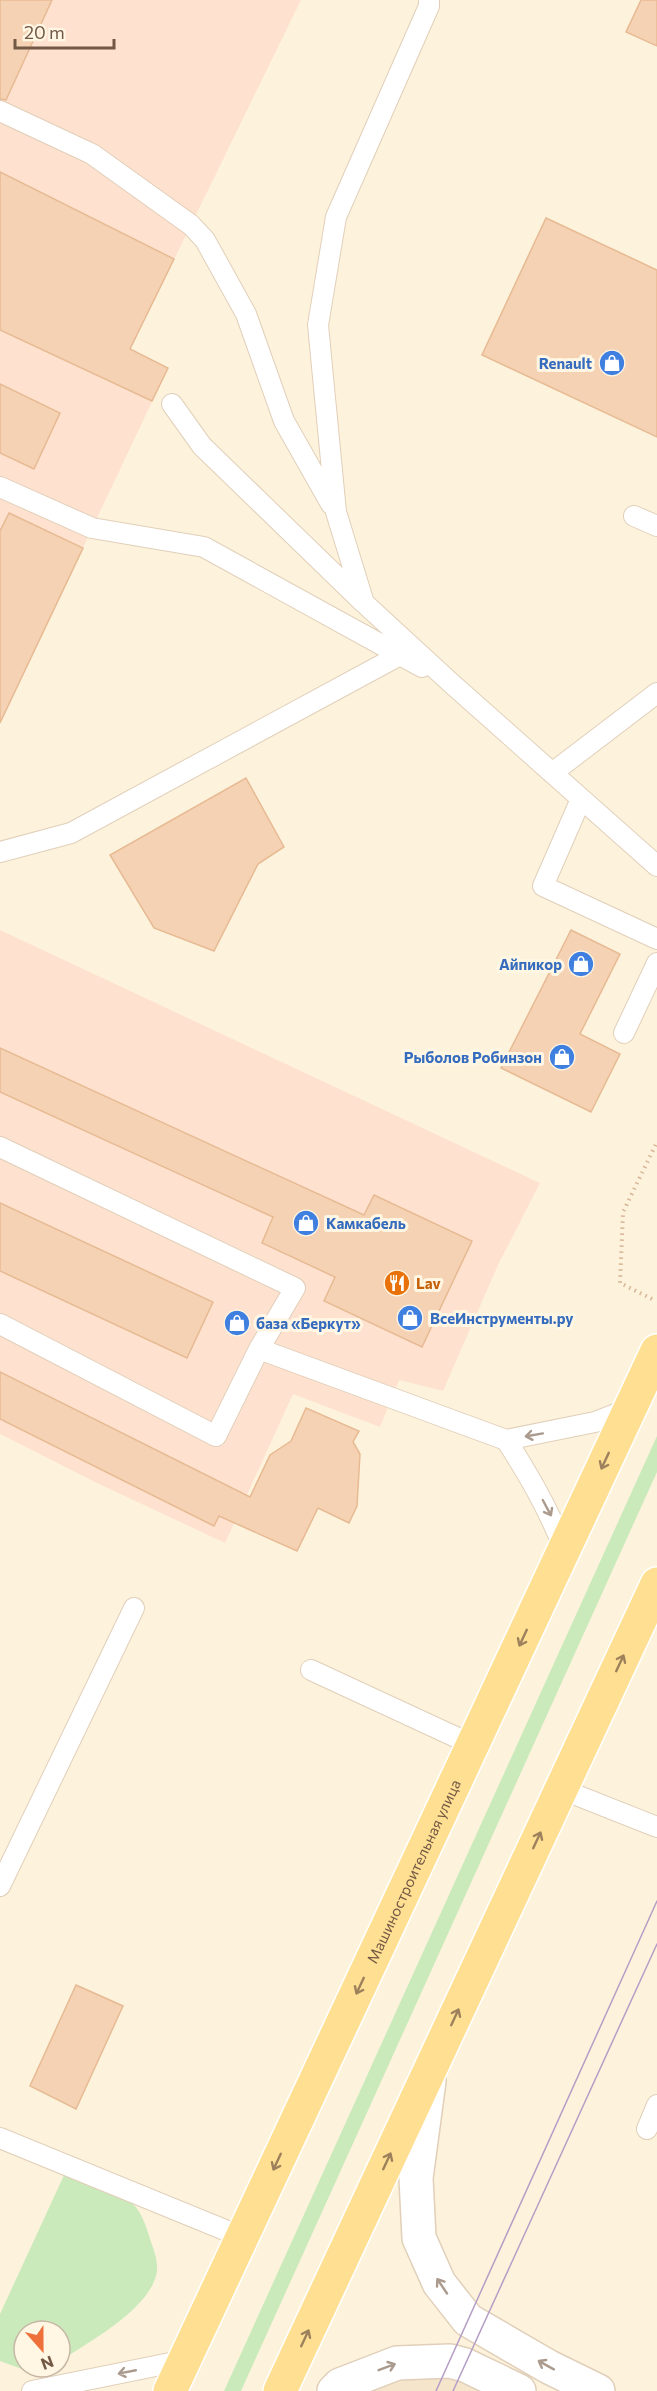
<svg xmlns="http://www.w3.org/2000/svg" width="657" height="2391" font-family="Commissioner,sans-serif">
	<rect width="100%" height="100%" fill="#fdf3dd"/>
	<path fill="#f5e5cb" d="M 425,2374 L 470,2384 L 483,2391 L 370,2391 L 388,2377 Z"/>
	<path fill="#fee1cf" d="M 0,0 L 301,0 L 143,323 L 0,255 Z
		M 0,288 L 168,368 L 0,723 Z
		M 0,930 L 540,1183 L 498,1265 L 443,1391 L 399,1380 L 380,1427 L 293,1394 L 225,1543 L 97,1483 L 0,1434 Z"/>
	<path fill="#cbeabb" d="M 657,1436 L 657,1472 L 241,2391 L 224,2391 Z
		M 65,2173 C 84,2180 108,2186 125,2197 C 140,2207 145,2222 150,2239 C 153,2248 158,2260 157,2270 C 154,2306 91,2341 63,2359 L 60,2360 L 60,2331 L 24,2331 L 24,2367 L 30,2367 L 22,2369 L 0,2361 L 0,2314 Z"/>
	<path fill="#f4d2b3" stroke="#e7ba93" stroke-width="1.5" d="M 0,0 L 52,0 L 6,100 L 0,99 Z
		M 641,0 L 657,0 L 657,46 L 626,32 Z
		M 0,172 L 174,259 L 130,349 L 168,368 L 152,401 L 0,330 Z
		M 546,218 L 657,270 L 657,437 L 482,355 Z
		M 0,384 L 60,413 L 34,469 L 0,453 Z
		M 9,513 L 83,548 L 0,723 L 0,531 Z
		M 246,778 L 284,847 L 258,864 L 214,951 L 154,928 L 110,855 Z
		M 571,930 L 620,954 L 580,1034 L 620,1054 L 591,1112 L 501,1068 Z
		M 0,1048 L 364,1215 L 374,1195 L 472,1241 L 422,1347 L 324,1301 L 335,1277 L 262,1243 L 273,1217 L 0,1092 Z
		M 0,1203 L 213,1302 L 187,1358 L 0,1271 Z
		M 0,1372 L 250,1497 L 270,1455 L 291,1441 L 306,1408 L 359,1431 L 353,1442 L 360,1454 L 357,1506 L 349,1523 L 318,1508 L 297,1551 L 219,1516 L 214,1526 L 0,1419 Z
		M 76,1985 L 123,2006 L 76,2109 L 30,2086 Z"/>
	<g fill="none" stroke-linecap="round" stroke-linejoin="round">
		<g stroke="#e1cfb9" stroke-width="22">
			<path id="service" d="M 0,111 L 92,154 L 191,225 L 205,240 L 246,314 L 284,421 L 331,504
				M 172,404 L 202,446 L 364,603 L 451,683 L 657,866
				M 0,487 L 92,528 L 204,547 L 400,655
				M 634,516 L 657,526
				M 363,600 L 336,512 L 318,325 L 336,217 L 429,6 L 429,0
				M 552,773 L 657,693
				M 581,799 L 543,886 L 657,939
				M 0,852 L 71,833 L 400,655 L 422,667
				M 624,1033 L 657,963
				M 0,1147 L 295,1288 L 259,1349 L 216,1436 L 0,1324
				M 259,1349 L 506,1440 L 595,1422 L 631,1408
				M 506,1440 C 529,1475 549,1510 564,1549
				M 311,1670 L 473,1745
				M 561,1789 L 657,1827
				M 0,1886 L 134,1608
				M 647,2129 L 657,2105
				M 0,2138 L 242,2237
				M 32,2391 L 185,2360"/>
		</g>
		<g stroke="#e1cfb9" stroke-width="36">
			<path id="tertiary" d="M 429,2081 L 416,2178 L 419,2238 L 439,2283 L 468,2320 L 549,2367 L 598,2391
				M 334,2391 L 340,2385 L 397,2363 L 450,2361 L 465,2365 L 519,2391"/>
		</g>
		<g stroke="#fff" stroke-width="36">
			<g id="primary">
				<path id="s1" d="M 170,2391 L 657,1351"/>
				<path d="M 280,2391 L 657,1584"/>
			</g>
		</g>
		<path stroke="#d8b597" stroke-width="4" stroke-dasharray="1.5 4.5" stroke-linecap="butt" d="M 652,1299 L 620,1283 L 623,1212 L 657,1142"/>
		<use href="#service" stroke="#fff" stroke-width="20"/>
		<use href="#tertiary" stroke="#fff" stroke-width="33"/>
		<use href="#primary" stroke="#ffdf92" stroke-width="33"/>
		<path stroke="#b69dc5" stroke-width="1.5" d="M 436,2391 L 657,1901
			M 453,2391 L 657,1944"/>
	</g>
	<defs><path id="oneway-shaft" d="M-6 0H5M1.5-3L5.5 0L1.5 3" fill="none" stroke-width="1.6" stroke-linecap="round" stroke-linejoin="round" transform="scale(1.5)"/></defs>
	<g stroke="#ab9b8f">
		<use href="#oneway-shaft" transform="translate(534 1435) rotate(170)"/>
		<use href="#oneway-shaft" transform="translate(547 1508) rotate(62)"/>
		<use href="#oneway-shaft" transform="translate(442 2286) rotate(-124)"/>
		<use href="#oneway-shaft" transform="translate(546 2365) rotate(-151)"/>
		<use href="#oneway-shaft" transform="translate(387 2367) rotate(-21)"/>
		<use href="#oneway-shaft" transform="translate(127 2372) rotate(169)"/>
	</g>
	<g stroke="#9d815c">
		<use href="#oneway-shaft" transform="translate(605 1461) rotate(115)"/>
		<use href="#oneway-shaft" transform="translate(523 1638) rotate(115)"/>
		<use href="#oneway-shaft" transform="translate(620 1663) rotate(-65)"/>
		<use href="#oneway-shaft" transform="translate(537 1840) rotate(-65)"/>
		<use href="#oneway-shaft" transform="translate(360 1986) rotate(115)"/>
		<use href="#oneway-shaft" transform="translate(455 2017) rotate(-65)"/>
		<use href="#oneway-shaft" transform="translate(387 2161) rotate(-65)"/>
		<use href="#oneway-shaft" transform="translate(277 2162) rotate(115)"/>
		<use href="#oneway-shaft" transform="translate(305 2338) rotate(-65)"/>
	</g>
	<defs>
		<g id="shop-disc" transform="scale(1.35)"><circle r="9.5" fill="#3f7fe0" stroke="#fff6e4"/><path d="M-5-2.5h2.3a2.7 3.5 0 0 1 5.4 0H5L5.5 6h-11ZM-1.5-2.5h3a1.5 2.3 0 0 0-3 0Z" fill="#fff"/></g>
		<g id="restaurant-disc" transform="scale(1.35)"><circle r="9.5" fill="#e8710a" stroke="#fff6e4"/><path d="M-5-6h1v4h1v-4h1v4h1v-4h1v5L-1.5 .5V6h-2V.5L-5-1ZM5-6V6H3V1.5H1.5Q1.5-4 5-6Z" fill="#fff"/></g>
	</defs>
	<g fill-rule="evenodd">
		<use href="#shop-disc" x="612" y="363"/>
		<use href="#shop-disc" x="581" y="964"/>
		<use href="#shop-disc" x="562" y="1057"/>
		<use href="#shop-disc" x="306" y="1223"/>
		<use href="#restaurant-disc" x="397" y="1283"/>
		<use href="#shop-disc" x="410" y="1318"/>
		<use href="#shop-disc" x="237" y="1323"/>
	</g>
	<g text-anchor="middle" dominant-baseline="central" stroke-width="6" stroke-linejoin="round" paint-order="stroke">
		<g font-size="15" font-weight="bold" fill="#366cbe" stroke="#fff6e4" text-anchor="end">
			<text x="592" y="363">Renault</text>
			<text x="562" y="964">Айпикор</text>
			<text x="542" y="1057">Рыболов Робинзон</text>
			<text x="326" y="1223" text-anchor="start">Камкабель</text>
			<text x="430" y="1318" text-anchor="start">ВсеИнструменты.ру</text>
			<text x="256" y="1323" text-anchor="start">база «Беркут»</text>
		</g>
		<g font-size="15" font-weight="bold" fill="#c56008" stroke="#fff6e4" text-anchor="start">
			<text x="416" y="1283">Lav</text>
		</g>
		<g font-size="15" fill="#735945" stroke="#fff6e4">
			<text stroke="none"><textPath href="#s1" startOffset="574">Машиностроительная улица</textPath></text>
		</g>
	</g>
	<g transform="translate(42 2349) rotate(159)"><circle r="28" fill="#fff6e4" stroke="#c7b7a4" stroke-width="1.5"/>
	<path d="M0-4.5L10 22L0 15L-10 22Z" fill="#ee713b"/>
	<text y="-9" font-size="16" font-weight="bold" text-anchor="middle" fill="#735945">N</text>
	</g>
	<path d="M15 39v9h99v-9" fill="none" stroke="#735945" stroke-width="3"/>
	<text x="24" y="39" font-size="18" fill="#735945" stroke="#fff6e4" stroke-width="4.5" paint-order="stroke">20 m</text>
</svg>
